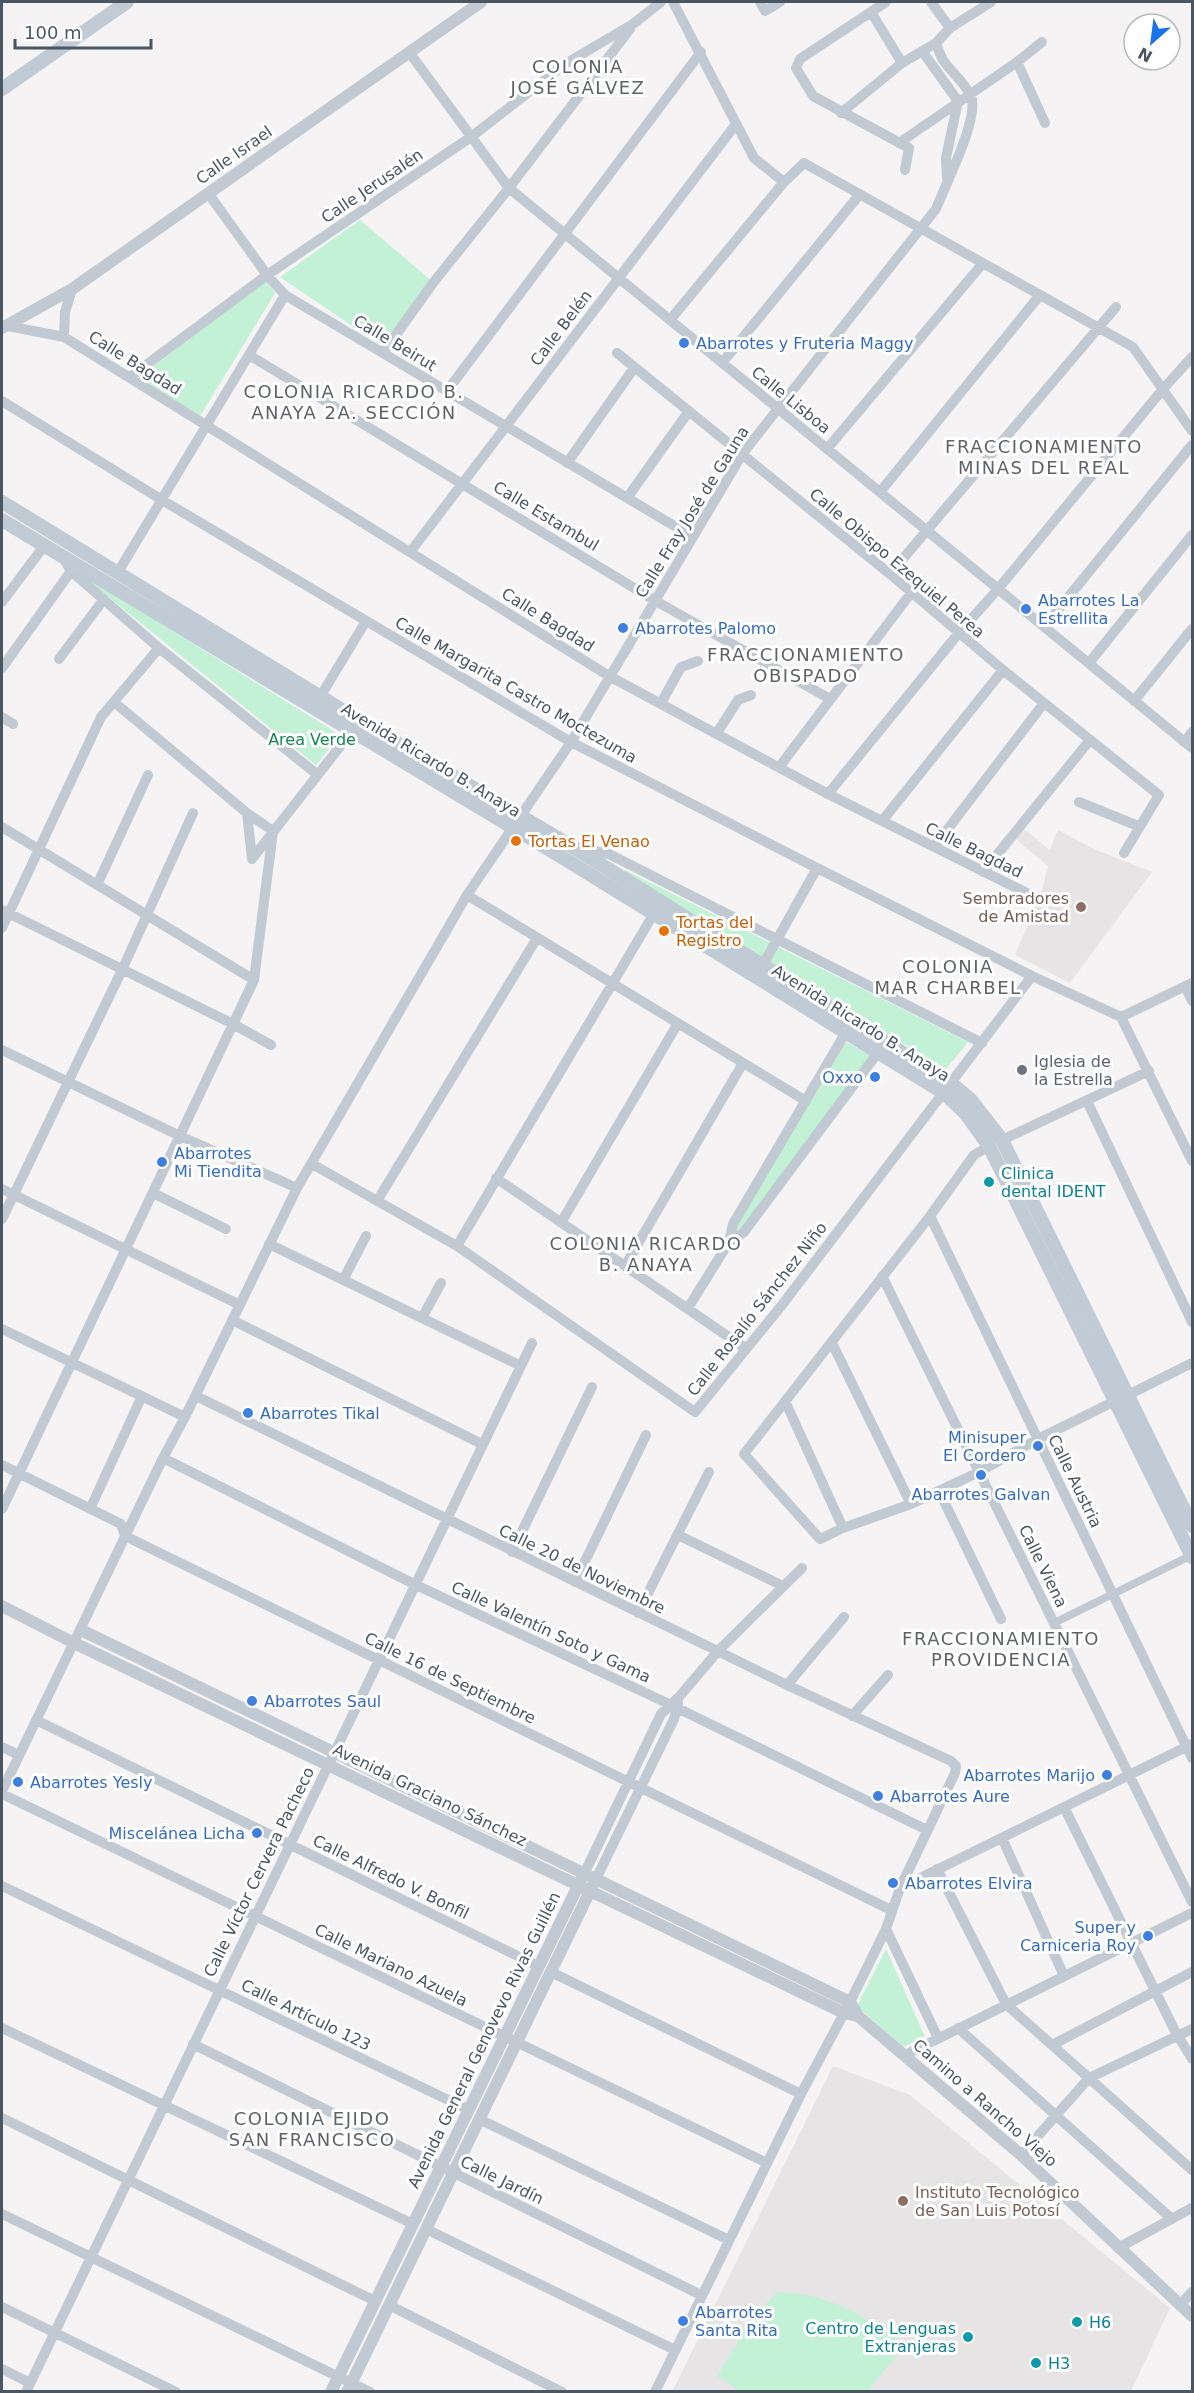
<svg xmlns="http://www.w3.org/2000/svg" width="1194" height="2393" font-family="'DejaVu Sans',sans-serif">
	<rect width="100%" height="100%" fill="#f5f3f3"/>
	<path fill="#e6e4e5" d="M 1024,829 L 1050,850 L 1058,830 L 1094,849 L 1152,872 L 1070,983 L 1015,955 L 1042,890 L 1048,866 L 1016,839 Z
		M 833,2066 L 910,2095 L 1170,2308 L 1131,2391 L 672,2392 Z"/>
	<path fill="#c3f1d5" d="M 360,220 L 433,282 L 385,348 L 280,277 Z
		M 266,281 L 275,293 L 200,416 L 138,378 Z
		M 79,573 L 340,735 L 316,765 Z
		M 625,870 L 968,1042 L 946,1069 L 622,875 Z
		M 846,1042 L 872,1056 L 741,1230 L 736,1229 L 735,1226 Z
		M 886,1949 L 925,2037 L 903,2047 L 857,2006 Z
		M 777,2292 C 829,2293 863,2316 905,2344 L 868,2391 L 740,2391 L 717,2376 L 753,2318 Z"/>
	<g fill="none" stroke-linecap="round" stroke-linejoin="round">
		<path stroke="#c1cad2" stroke-width="8" d="M 1054,1623 L 1192,1555"/>
		<path stroke="#c1cad2" stroke-width="10" d="M 673,2 L 754,158 L 784,182
			M 760,2 L 765,11 L 780,2
			M 886,2 L 800,59 L 796,68 L 813,96 L 909,148 L 905,170
			M 931,2 L 950,28
			M 871,12 L 902,63
			M 922,51 L 958,101 L 946,158 L 947,178
			M 409,52 L 509,188 L 1192,748
			M 1017,62 L 1045,123
			M 841,113 L 902,63 L 936,43 L 950,28 L 991,2
			M 899,143 L 1017,62 L 1042,42
			M 208,193 L 267,275 L 285,295 L 693,537
			M 670,320 L 784,182 L 804,163 L 1133,347 L 1192,431
			M 3,325 L 64,337 L 609,676 L 828,794 L 1035,897
			M 64,337 L 65,312 L 72,289
			M 383,353 L 433,283 L 509,188 L 630,29
			M 617,353 L 890,574 L 1003,670 L 1159,795 L 1124,853
			M 249,355 L 654,600 L 830,699
			M 722,363 L 860,194
			M 130,377 L 267,275 L 471,137 L 565,64 L 633,24 L 661,2
			M 447,391 L 701,52
			M 2,401 L 162,500 L 571,742 L 817,868 L 1032,976 L 1121,1017 L 1192,1161
			M 827,449 L 983,263
			M 567,463 L 634,368
			M 880,492 L 1040,295
			M 627,498 L 689,411
			M 411,551 L 736,124
			M 63,558 L 71,571 L 159,648 L 318,775
			M 118,572 L 285,295
			M 890,574 L 1116,307
			M 2,602 L 44,546
			M 1044,627 L 1192,445
			M 59,659 L 104,599
			M 1089,663 L 1192,535
			M 2,668 L 71,571
			M 320,697 L 366,621
			M 1134,701 L 1192,629
			M 661,703 L 681,667 L 698,661
			M 2,717 L 13,724
			M 717,733 L 738,700 L 751,695
			M 1184,742 L 1192,732
			M 780,766 L 911,593
			M 828,794 L 958,634 L 998,589 L 1163,389 L 1192,357
			M 1079,802 L 1138,826
			M 247,813 L 252,859
			M 882,821 L 1003,670
			M 2,827 L 254,980
			M 575,847 L 609,854 L 982,1043
			M 934,847 L 1044,703
			M 252,859 L 356,726
			M 983,872 L 1090,740
			M 97,885 L 148,775
			M 467,895 L 806,1101
			M 2,910 L 233,1024 L 271,1045
			M 2,928 L 101,717 L 159,648
			M 760,970 L 817,868
			M 1185,986 L 1192,1001
			M 1121,1017 L 1192,983
			M 2,1050 L 180,1136 L 297,1188
			M 1087,1101 L 1192,1322
			M 1002,1140 L 1149,1071
			M 989,1146 L 974,1155 L 930,1216 L 744,1454 L 820,1539 L 843,1528 L 911,1504 L 979,1472 L 1038,1439 L 1115,1401
			M 312,1164 L 457,1246 L 695,1412 L 782,1305 L 1032,976
			M 496,1178 L 745,1348
			M 2,1189 L 240,1305
			M 153,1193 L 226,1229
			M 377,1201 L 537,938
			M 930,1216 L 1192,1758
			M 2,1219 L 122,970 L 193,813
			M 562,1221 L 678,1023
			M 729,1242 L 744,1232 L 879,1051
			M 269,1244 L 519,1365
			M 457,1246 L 653,915
			M 625,1266 L 743,1063
			M 882,1276 L 1192,1902
			M 343,1280 L 366,1236
			M 688,1308 L 729,1242 L 733,1224 L 846,1032
			M 422,1318 L 441,1283
			M 232,1320 L 482,1444
			M 2,1329 L 185,1417
			M 832,1343 L 911,1504
			M 1128,1395 L 1192,1363
			M 196,1396 L 787,1685 L 951,1761 L 956,1766 L 955,1773 L 900,1888 L 886,1929 L 850,2002 L 801,2094 L 655,2392
			M 785,1401 L 843,1528
			M 163,1458 L 414,1584 L 669,1704 L 927,1830
			M 2,1465 L 121,1524 L 125,1536 L 891,1910
			M 939,1491 L 1001,1619
			M 2,1509 L 254,980 L 273,831 L 247,813 L 114,702
			M 90,1509 L 142,1396
			M 678,1535 L 783,1586
			M 512,1552 L 592,1387
			M 575,1582 L 646,1435
			M 638,1613 L 709,1472
			M 787,1685 L 844,1617
			M 852,1716 L 888,1675
			M 36,1720 L 538,1966
			M 2,1747 L 19,1755
			M 2,1791 L 163,1458 L 185,1417 L 297,1188 L 467,895 L 571,742 L 743,453 L 936,209 C 945,185 980,118 971,96 C 965,83 951,72 943,60 C 940,55 938,48 936,43
			M 2,1794 L 767,2163
			M 1064,1807 L 1175,2031 L 1192,2059
			M 1002,1838 L 1064,1976
			M 937,1869 L 1006,2004 L 1192,2170
			M 584,1874 L 661,1714 L 679,1697 L 718,1651 L 802,1568
			M 596,1879 L 674,1719 L 678,1703
			M 2,1886 L 467,2109
			M 900,1888 L 1192,1744
			M 886,1929 L 938,2038
			M 551,1972 L 801,2094
			M 2,2028 L 413,2224
			M 958,2028 L 1172,2219
			M 193,2044 L 701,2295
			M 1052,2045 L 1192,1972
			M 905,2055 L 1192,1913
			M 2,2118 L 375,2301
			M 479,2119 L 729,2240
			M 1021,2155 L 1089,2078 L 1192,2029
			M 2,2214 L 370,2392
			M 426,2229 L 675,2350
			M 1118,2248 L 1192,2208
			M 389,2305 L 562,2392
			M 1180,2305 L 1192,2292
			M 2,2307 L 176,2392
			M 2,2369 L 30,2383
			M 26,2392 L 532,1343"/>
		<path stroke="#c1cad2" stroke-width="12" d="M 2,328 L 72,289 L 481,2
			M 2,1606 L 74,1643 L 844,2013 L 858,2016
			M 81,1630 L 850,2002 L 858,2016 L 1021,2155 L 1192,2316
			M 331,2392 L 581,1880
			M 347,2392 L 593,1885"/>
		<path stroke="#c1cbd6" stroke-width="14" d="M 2,89 L 127,2
			M 2,502 L 360,721 L 573,847 L 951,1083 L 971,1100 L 1002,1140 L 1192,1526
			M 2,520 L 565,859 L 944,1093 L 965,1113 L 989,1146 L 1192,1557"/>
	</g>
	<g fill="#3f7fe0" stroke="#fff" stroke-width="2">
		<circle cx="684" cy="343" r="6"/>
		<circle cx="1026" cy="609" r="6"/>
		<circle cx="623" cy="628" r="6"/>
		<circle cx="875" cy="1077" r="6"/>
		<circle cx="162" cy="1162" r="6"/>
		<circle cx="248" cy="1413" r="6"/>
		<circle cx="1038" cy="1446" r="6"/>
		<circle cx="981" cy="1475" r="6"/>
		<circle cx="252" cy="1701" r="6"/>
		<circle cx="1107" cy="1775" r="6"/>
		<circle cx="18" cy="1782" r="6"/>
		<circle cx="878" cy="1796" r="6"/>
		<circle cx="257" cy="1833" r="6"/>
		<circle cx="893" cy="1883" r="6"/>
		<circle cx="1148" cy="1936" r="6"/>
		<circle cx="683" cy="2321" r="6"/>
	</g>
	<g fill="#e8710a" stroke="#fff" stroke-width="2">
		<circle cx="516" cy="841" r="6"/>
		<circle cx="664" cy="931" r="6"/>
	</g>
	<g fill="#8d6e63" stroke="#fff" stroke-width="2">
		<circle cx="1081" cy="907" r="6"/>
		<circle cx="903" cy="2201" r="6"/>
	</g>
	<circle fill="#6b7280" stroke="#fff" stroke-width="2" cx="1022" cy="1070" r="6"/>
	<g fill="#0f9aa8" stroke="#fff" stroke-width="2">
		<circle cx="989" cy="1182" r="6"/>
		<circle cx="1077" cy="2322" r="6"/>
		<circle cx="968" cy="2337" r="6"/>
		<circle cx="1036" cy="2363" r="6"/>
	</g>
	<g text-anchor="middle" dominant-baseline="central" stroke-width="6" stroke-linejoin="round" paint-order="stroke">
		<g font-size="16" fill="#4a5661" stroke="#fff">
			<text transform="translate(234 155) rotate(-35)">Calle Israel</text>
			<text transform="translate(372 186) rotate(-34)">Calle Jerusalén</text>
			<text transform="translate(561 328) rotate(-53)">Calle Belén</text>
			<text transform="translate(395 343) rotate(31)">Calle Beirut</text>
			<text transform="translate(135 363) rotate(32)">Calle Bagdad</text>
			<text transform="translate(791 400) rotate(39)">Calle Lisboa</text>
			<text transform="translate(692 512) rotate(-58)">Calle Fray José de Gauna</text>
			<text transform="translate(546 516) rotate(31)">Calle Estambul</text>
			<text transform="translate(897 563) rotate(40)">Calle Obispo Ezequiel Perea</text>
			<text transform="translate(548 620) rotate(32)">Calle Bagdad</text>
			<text transform="translate(516 690) rotate(30)">Calle Margarita Castro Moctezuma</text>
			<text transform="translate(431 760) rotate(31)">Avenida Ricardo B. Anaya</text>
			<text transform="translate(974 850) rotate(26)">Calle Bagdad</text>
			<text transform="translate(861 1023) rotate(32)">Avenida Ricardo B. Anaya</text>
			<text transform="translate(757 1309) rotate(-52)">Calle Rosalío Sánchez Niño</text>
			<text transform="translate(1075 1481) rotate(64)">Calle Austria</text>
			<text transform="translate(1043 1566) rotate(64)">Calle Viena</text>
			<text transform="translate(582 1569) rotate(26)">Calle 20 de Noviembre</text>
			<text transform="translate(551 1632) rotate(25)">Calle Valentín Soto y Gama</text>
			<text transform="translate(450 1678) rotate(26)">Calle 16 de Septiembre</text>
			<text transform="translate(430 1795) rotate(26)">Avenida Graciano Sánchez</text>
			<text transform="translate(259 1872) rotate(-64)">Calle Víctor Cervera Pacheco</text>
			<text transform="translate(391 1877) rotate(26)">Calle Alfredo V. Bonfil</text>
			<text transform="translate(391 1965) rotate(26)">Calle Mariano Azuela</text>
			<text transform="translate(306 2015) rotate(26)">Calle Artículo 123</text>
			<text transform="translate(484 2040) rotate(-64)">Avenida General Genovevo Rivas Guillén</text>
			<text transform="translate(985 2103) rotate(41)">Camino a Rancho Viejo</text>
			<text transform="translate(502 2180) rotate(26)">Calle Jardín</text>
		</g>
		<g font-size="16" fill="#366cbe" stroke="#fff" text-anchor="start">
			<text x="696" y="343">Abarrotes y Fruteria Maggy</text>
			<text x="1038" y="600">Abarrotes La<tspan x="1038" dy="18">Estrellita</tspan></text>
			<text x="635" y="628">Abarrotes Palomo</text>
			<text x="863" y="1077" text-anchor="end">Oxxo</text>
			<text x="174" y="1153">Abarrotes<tspan x="174" dy="18">Mi Tiendita</tspan></text>
			<text x="260" y="1413">Abarrotes Tikal</text>
			<text x="1026" y="1437" text-anchor="end">Minisuper<tspan x="1026" dy="18">El Cordero</tspan></text>
			<text x="981" y="1494" text-anchor="middle">Abarrotes Galvan</text>
			<text x="264" y="1701">Abarrotes Saul</text>
			<text x="1095" y="1775" text-anchor="end">Abarrotes Marijo</text>
			<text x="30" y="1782">Abarrotes Yesly</text>
			<text x="890" y="1796">Abarrotes Aure</text>
			<text x="245" y="1833" text-anchor="end">Miscelánea Licha</text>
			<text x="905" y="1883">Abarrotes Elvira</text>
			<text x="1136" y="1927" text-anchor="end">Super y<tspan x="1136" dy="18">Carniceria Roy</tspan></text>
			<text x="695" y="2312">Abarrotes<tspan x="695" dy="18">Santa Rita</tspan></text>
		</g>
		<g font-size="16" fill="#17864f" stroke="#fff">
			<text x="312" y="739">Area Verde</text>
		</g>
		<g font-size="16" fill="#c56008" stroke="#fff" text-anchor="start">
			<text x="528" y="841">Tortas El Venao</text>
			<text x="676" y="922">Tortas del<tspan x="676" dy="18">Registro</tspan></text>
		</g>
		<g font-size="16" fill="#785e54" stroke="#fff" text-anchor="end">
			<text x="1069" y="898">Sembradores<tspan x="1069" dy="18">de Amistad</tspan></text>
			<text x="915" y="2192" text-anchor="start">Instituto Tecnológico<tspan x="915" dy="18">de San Luis Potosí</tspan></text>
		</g>
		<g font-size="16" fill="#5b616d" stroke="#fff" text-anchor="start">
			<text x="1034" y="1061">Iglesia de<tspan x="1034" dy="18">la Estrella</tspan></text>
		</g>
		<g font-size="16" fill="#0d838f" stroke="#fff" text-anchor="start">
			<text x="1001" y="1173">Clinica<tspan x="1001" dy="18">dental IDENT</tspan></text>
			<text x="1089" y="2322">H6</text>
			<text x="956" y="2328" text-anchor="end">Centro de Lenguas<tspan x="956" dy="18">Extranjeras</tspan></text>
			<text x="1048" y="2363">H3</text>
		</g>
		<g font-size="18" letter-spacing="1.5" fill="#5f6368" stroke="#fff">
			<text x="578" y="66">COLONIA<tspan x="578" dy="21">JOSÉ GÁLVEZ</tspan></text>
			<text x="354" y="391">COLONIA RICARDO B.<tspan x="354" dy="21">ANAYA 2A. SECCIÓN</tspan></text>
			<text x="1044" y="446">FRACCIONAMIENTO<tspan x="1044" dy="21">MINAS DEL REAL</tspan></text>
			<text x="806" y="654">FRACCIONAMIENTO<tspan x="806" dy="21">OBISPADO</tspan></text>
			<text x="948" y="966">COLONIA<tspan x="948" dy="21">MAR CHARBEL</tspan></text>
			<text x="646" y="1243">COLONIA RICARDO<tspan x="646" dy="21">B. ANAYA</tspan></text>
			<text x="1001" y="1638">FRACCIONAMIENTO<tspan x="1001" dy="21">PROVIDENCIA</tspan></text>
			<text x="312" y="2118">COLONIA EJIDO<tspan x="312" dy="21">SAN FRANCISCO</tspan></text>
		</g>
	</g>
	<rect width="1194" height="2393" fill="none" stroke="#4a5661" stroke-width="6"/>
	<g transform="translate(1152 42) rotate(208)"><circle r="28" fill="#ffffff" stroke="#b7bbc0" stroke-width="1.5"/>
	<path d="M0-4.5L10 22L0 15L-10 22Z" fill="#1a73e8"/>
	<text y="-9" font-size="16" font-weight="bold" text-anchor="middle" fill="#4a5661">N</text>
	</g>
	<path d="M15 39v9h136v-9" fill="none" stroke="#4a5661" stroke-width="3"/>
	<text x="24" y="39" font-size="18" fill="#4a5661" stroke="#ffffff" stroke-width="4.5" paint-order="stroke">100 m</text>
</svg>
